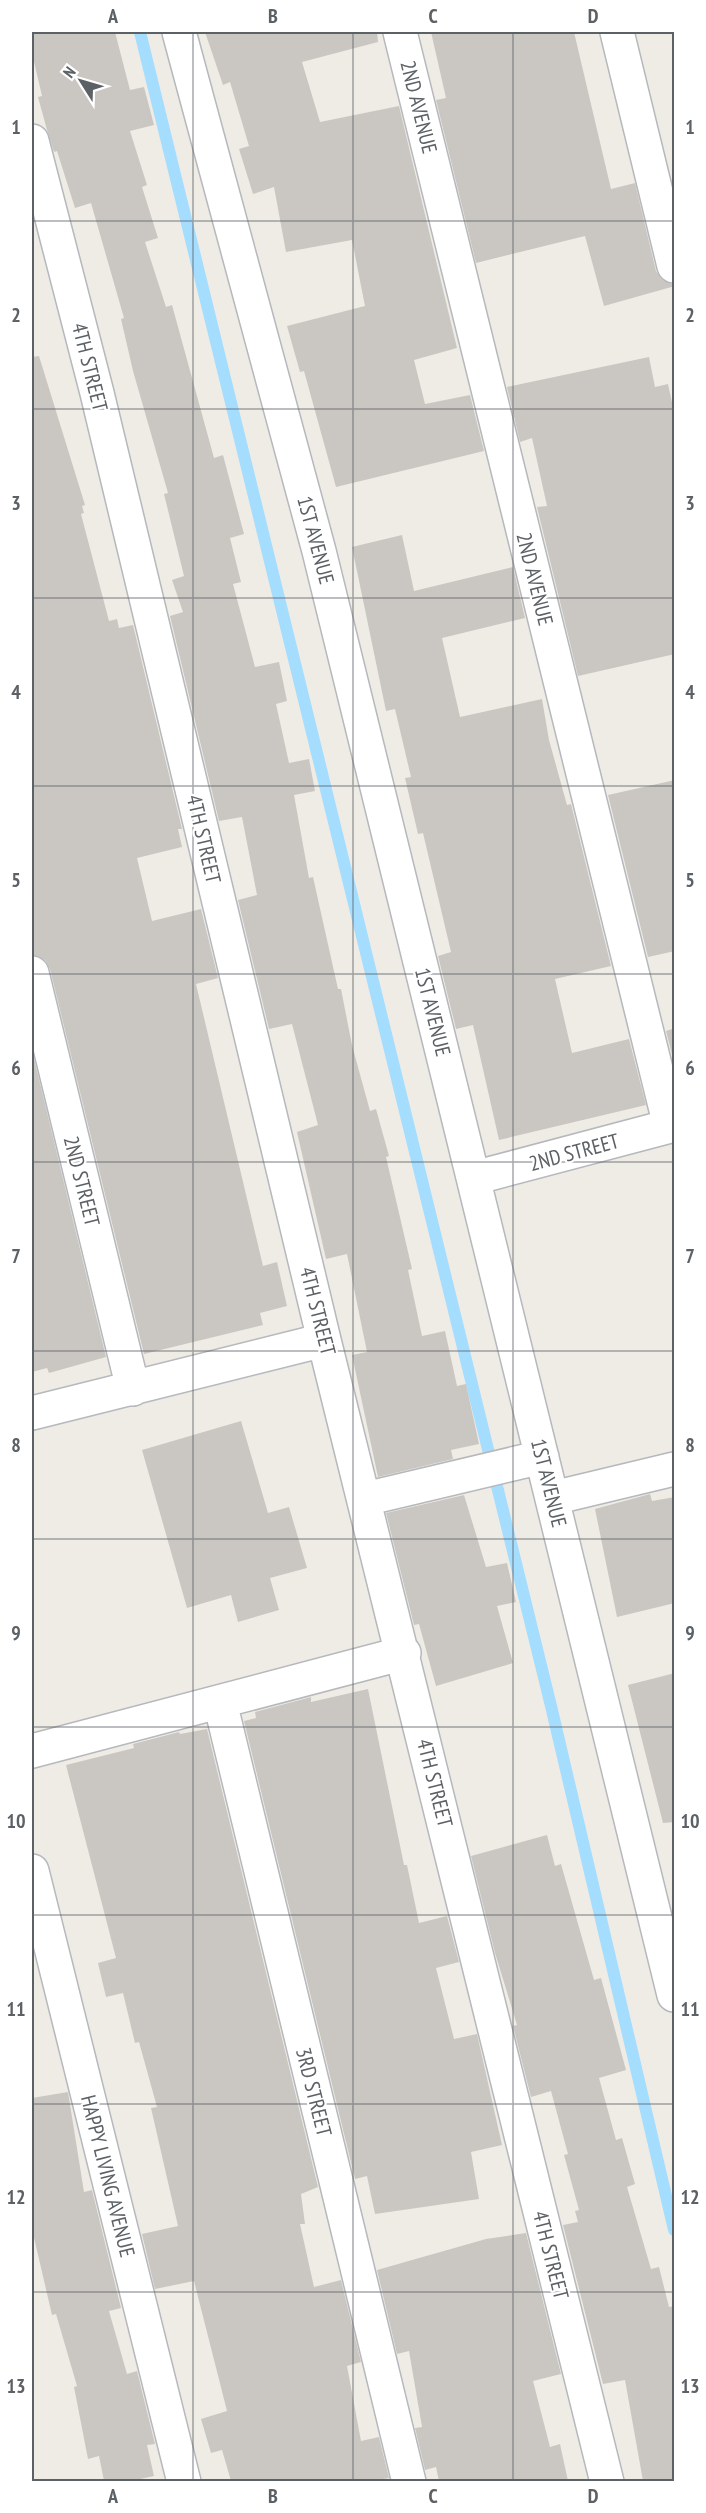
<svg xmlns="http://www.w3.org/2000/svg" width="706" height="2513" font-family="'PT Sans Narrow',sans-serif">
	<rect width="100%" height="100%" fill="#efece5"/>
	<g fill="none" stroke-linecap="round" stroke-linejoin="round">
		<path stroke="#a5ddff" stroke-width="12" d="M 140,32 L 551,1706 L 674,2230"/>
	</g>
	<path fill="#cac7c2" d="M 32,32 L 115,32 L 130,90 L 144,87 L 154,125 L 130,131 L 147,185 L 142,187 L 158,238 L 145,242 L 166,307 L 172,305 L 214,458 L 223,455 L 244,534 L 230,538 L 241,582 L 233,584 L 255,667 L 279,662 L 287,701 L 276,704 L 289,763 L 309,759 L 315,791 L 294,795 L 309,878 L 313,877 L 338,989 L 341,989 L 352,1045 L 370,1111 L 376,1109 L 389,1156 L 386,1157 L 412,1269 L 408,1270 L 422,1336 L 445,1331 L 457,1386 L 466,1384 L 479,1444 L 451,1450 L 453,1459 L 378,1477 L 352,1355 L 367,1352 L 347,1254 L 326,1259 L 297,1132 L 318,1125 L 292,1024 L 269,1029 L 238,900 L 257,895 L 242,817 L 219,821 L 170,616 L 183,612 L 172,580 L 184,576 L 164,494 L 168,493 L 133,371 L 121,319 L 124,318 L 91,203 L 75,208 L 57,151 L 54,152 L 47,130 L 38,97 L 42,96 L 32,53 Z
		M 205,32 L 377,32 L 378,42 L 302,62 L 320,122 L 399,106 L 457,348 L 414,360 L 425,404 L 470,395 L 484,451 L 336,487 L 304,371 L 300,372 L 287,326 L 365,306 L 352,240 L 286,252 L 274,187 L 253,194 L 239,149 L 249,146 L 230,82 L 223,85 Z
		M 431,32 L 574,32 L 611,189 L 635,183 L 656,271 L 661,279 L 675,286 L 604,306 L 585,236 L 476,263 L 436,100 L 446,98 Z
		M 39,356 L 85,505 L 82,506 L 84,513 L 81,514 L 109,621 L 117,619 L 119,628 L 133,625 L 182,829 L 178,829 L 182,847 L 137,858 L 152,921 L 201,909 L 218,978 L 196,984 L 263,1266 L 277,1262 L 287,1306 L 260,1313 L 263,1325 L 144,1354 L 50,969 L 45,960 L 32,955 L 32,357 Z
		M 649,357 L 655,387 L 668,384 L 675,416 L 675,654 L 578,676 L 537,507 L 547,506 L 532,438 L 520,442 L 507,387 Z
		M 402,535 L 414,591 L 513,567 L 525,618 L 442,638 L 460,717 L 542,699 L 549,740 L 567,805 L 571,804 L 611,966 L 555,979 L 572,1053 L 629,1039 L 646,1105 L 499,1140 L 473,1025 L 456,1029 L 438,956 L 451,952 L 423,833 L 418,834 L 405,778 L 411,777 L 395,709 L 386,711 L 352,547 Z
		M 675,780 L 675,951 L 648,957 L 608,795 Z
		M 675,1028 L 675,1066 L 666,1031 Z
		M 32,1050 L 106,1357 L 49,1373 L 47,1368 L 32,1372 Z
		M 241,1421 L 268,1513 L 289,1507 L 307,1568 L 270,1578 L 279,1610 L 238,1622 L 231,1595 L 187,1608 L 142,1450 Z
		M 650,1494 L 652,1501 L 675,1497 L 675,1603 L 617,1617 L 595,1509 Z
		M 464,1495 L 486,1567 L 507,1563 L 516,1602 L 497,1606 L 513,1663 L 436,1686 L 419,1624 L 414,1625 L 386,1513 Z
		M 675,1673 L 675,1822 L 663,1823 L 628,1685 Z
		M 368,1689 L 404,1865 L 407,1865 L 419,1923 L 447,1916 L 459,1962 L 436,1968 L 454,2039 L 477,2034 L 502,2145 L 471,2152 L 479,2199 L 375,2214 L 367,2176 L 355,2179 L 244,1721 L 256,1718 L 255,1712 L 311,1697 L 311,1702 Z
		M 207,1729 L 318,2187 L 301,2194 L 305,2224 L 300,2224 L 314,2287 L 341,2280 L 361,2362 L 347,2366 L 361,2441 L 379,2437 L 389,2478 L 372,2481 L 231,2481 L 222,2450 L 211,2453 L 201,2419 L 227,2411 L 194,2281 L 155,2289 L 142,2234 L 178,2226 L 151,2108 L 157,2107 L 139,2042 L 135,2043 L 123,1993 L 106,1997 L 98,1963 L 116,1958 L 66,1765 L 134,1748 L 133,1744 L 179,1732 L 180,1734 Z
		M 547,1835 L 555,1866 L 561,1864 L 594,1980 L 601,1978 L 626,2070 L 599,2078 L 616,2140 L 622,2138 L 635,2184 L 627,2187 L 651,2269 L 659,2267 L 669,2307 L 675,2306 L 675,2481 L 643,2481 L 625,2380 L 603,2384 L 563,2225 L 578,2222 L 575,2211 L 579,2210 L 564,2155 L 568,2154 L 551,2091 L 531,2097 L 513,2026 L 517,2025 L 495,1953 L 471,1856 Z
		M 68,2092 L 84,2192 L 92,2190 L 121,2308 L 109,2311 L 127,2374 L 137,2371 L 155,2444 L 147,2445 L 154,2476 L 131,2481 L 104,2481 L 99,2456 L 88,2459 L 74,2387 L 77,2386 L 56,2314 L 52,2315 L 32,2229 L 32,2098 Z
		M 526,2233 L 561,2374 L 533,2381 L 550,2447 L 560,2444 L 568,2481 L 439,2481 L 436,2467 L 425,2470 L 415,2428 L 422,2427 L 409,2351 L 397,2354 L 377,2270 L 486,2239 Z"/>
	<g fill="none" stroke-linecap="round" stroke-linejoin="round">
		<g stroke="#b5b8bc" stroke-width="36">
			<path id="minor" d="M 179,32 L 319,551 L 674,1995
				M 400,32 L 670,1126
				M 617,32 L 674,266
				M 32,141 L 97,393 L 324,1340 L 607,2482
				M 32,973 L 133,1389
				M 474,1178 L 674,1125
				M 32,1413 L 324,1340
				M 553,1498 L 674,1469
				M 365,1499 L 542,1457
				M 220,1702 L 409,2482
				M 32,1751 L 404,1653
				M 32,1871 L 184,2482"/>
		</g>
		<use href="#minor" stroke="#fff" stroke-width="33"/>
	</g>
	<path fill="none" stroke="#5c6166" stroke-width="1.5" stroke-opacity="0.55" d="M 193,32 L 193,2482M 353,32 L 353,2482M 513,32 L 513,2482M 32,221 L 674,221M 32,409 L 674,409M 32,598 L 674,598M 32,786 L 674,786M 32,974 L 674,974M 32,1162 L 674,1162M 32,1351 L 674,1351M 32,1539 L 674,1539M 32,1727 L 674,1727M 32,1915 L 674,1915M 32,2104 L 674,2104M 32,2292 L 674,2292"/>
	<g text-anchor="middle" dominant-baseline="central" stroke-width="4.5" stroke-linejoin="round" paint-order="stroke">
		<g font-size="21" fill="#5c6166" stroke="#fff">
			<text transform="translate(419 107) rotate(76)">2ND AVENUE</text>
			<text transform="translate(90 367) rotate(76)">4TH STREET</text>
			<text transform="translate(316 540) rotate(75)">1ST AVENUE</text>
			<text transform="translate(535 579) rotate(76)">2ND AVENUE</text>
			<text transform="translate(204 839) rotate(77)">4TH STREET</text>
			<text transform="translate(433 1012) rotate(76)">1ST AVENUE</text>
			<text transform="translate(574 1152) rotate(-15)">2ND STREET</text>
			<text transform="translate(82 1181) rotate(76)">2ND STREET</text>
			<text transform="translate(318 1311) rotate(76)">4TH STREET</text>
			<text transform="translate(549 1483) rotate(76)">1ST AVENUE</text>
			<text transform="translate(435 1783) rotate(76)">4TH STREET</text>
			<text transform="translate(314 2092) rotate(76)">3RD STREET</text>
			<text transform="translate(108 2176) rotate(76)">HAPPY LIVING AVENUE</text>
			<text transform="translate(551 2255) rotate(76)">4TH STREET</text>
		</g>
	</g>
	<rect width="706" height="2513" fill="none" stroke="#ffffff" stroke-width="66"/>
	<g transform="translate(81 81) rotate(307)" stroke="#ffffff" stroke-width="4.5" paint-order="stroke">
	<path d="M0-4.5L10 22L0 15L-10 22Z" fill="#5c6166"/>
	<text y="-9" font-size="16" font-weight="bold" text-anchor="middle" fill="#5c6166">N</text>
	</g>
	<rect x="33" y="33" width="640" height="2447" fill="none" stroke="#5c6166" stroke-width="2"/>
	<g font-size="20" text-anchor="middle" font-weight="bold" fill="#5c6166">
		<text x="113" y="23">A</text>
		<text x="273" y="23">B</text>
		<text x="433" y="23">C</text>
		<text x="593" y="23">D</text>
		<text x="16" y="134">1</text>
		<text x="690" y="134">1</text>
		<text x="16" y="322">2</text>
		<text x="690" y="322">2</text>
		<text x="16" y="510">3</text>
		<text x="690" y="510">3</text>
		<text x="16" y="699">4</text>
		<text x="690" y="699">4</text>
		<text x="16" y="887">5</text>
		<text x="690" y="887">5</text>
		<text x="16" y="1075">6</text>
		<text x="690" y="1075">6</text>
		<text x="16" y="1263">7</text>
		<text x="690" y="1263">7</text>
		<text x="16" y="1452">8</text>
		<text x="690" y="1452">8</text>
		<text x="16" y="1640">9</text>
		<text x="690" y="1640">9</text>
		<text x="16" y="1828">10</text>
		<text x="690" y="1828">10</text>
		<text x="16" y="2016">11</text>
		<text x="690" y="2016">11</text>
		<text x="16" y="2204">12</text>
		<text x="690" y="2204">12</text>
		<text x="16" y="2393">13</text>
		<text x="690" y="2393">13</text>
		<text x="113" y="2503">A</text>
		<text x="273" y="2503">B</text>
		<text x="433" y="2503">C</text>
		<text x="593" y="2503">D</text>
	</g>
</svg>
